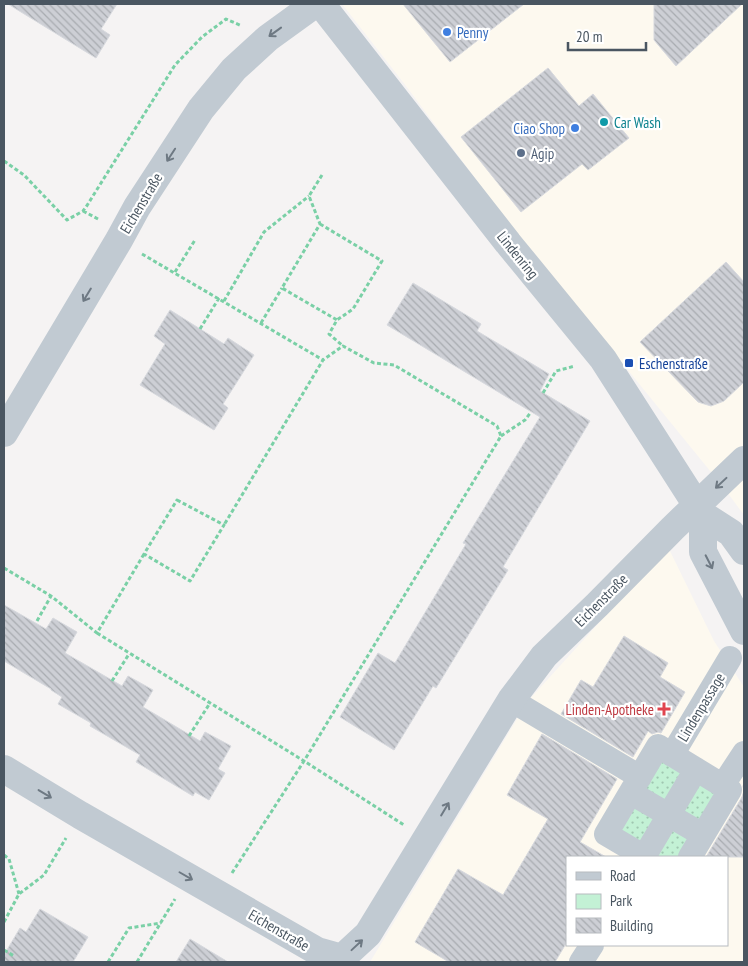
<svg xmlns="http://www.w3.org/2000/svg" width="748" height="966" font-family="'PT Sans Narrow',sans-serif">
	<defs>
		<pattern id="green-dots" width="8" height="8" patternUnits="userSpaceOnUse" patternTransform="scale(1.25)"><rect width="8" height="8" fill="#c3f1d5"/><path d="M2 2h.1M6 6h.1" fill="none" stroke="#a0c6b0" stroke-width="1.8" stroke-linecap="round"/></pattern>
		<pattern id="building-back-hatch" width="6" height="6" patternUnits="userSpaceOnUse" patternTransform="scale(1.25)"><rect width="6" height="6" fill="#cdcfd5"/><path d="M-1 5l2 2M0 0l6 6M5-1l2 2" fill="none" stroke="#a8abb0"/></pattern>
	</defs>
	<rect width="100%" height="100%" fill="#f5f3f3"/>
	<path fill="#fdf9ef" fill-rule="evenodd" d="M 342,4 L 744,4 L 744,515 L 724,488 L 517,234 L 406,86 Z
		M 668,547 L 714,641 L 744,687 L 744,962 L 370,962 L 528,701 ZM 567,857 L 727,857 L 727,945 L 567,945 Z"/>
	<path fill="url(#green-dots)" d="M 659,757 L 717,792 L 678,857 L 658,857 L 615,832 Z"/>
	<path fill="url(#building-back-hatch)" stroke="#d7d9de" d="M 8,4 L 117,4 L 101,29 L 110,35 L 96,58 Z
		M 403,4 L 524,4 L 450,62 Z
		M 654,4 L 742,4 L 676,66 L 654,40 Z
		M 548,68 L 579,106 L 593,94 L 629,138 L 588,170 L 582,164 L 521,212 L 461,137 Z
		M 726,262 L 744,282 L 744,382 L 724,401 L 711,406 L 698,402 L 640,342 Z
		M 413,283 L 481,324 L 477,331 L 549,374 L 540,391 L 590,421 L 503,567 L 508,570 L 436,688 L 433,686 L 394,750 L 340,717 L 378,653 L 395,663 L 466,544 L 463,543 L 540,417 L 387,325 Z
		M 170,310 L 224,344 L 228,338 L 254,355 L 223,404 L 228,408 L 214,430 L 140,385 L 165,344 L 154,336 Z
		M 4,605 L 46,629 L 53,618 L 77,632 L 65,653 L 122,686 L 128,676 L 153,690 L 143,707 L 200,741 L 205,732 L 231,746 L 218,769 L 225,773 L 209,800 L 195,792 L 193,796 L 136,762 L 140,755 L 90,726 L 91,723 L 58,704 L 62,697 L 51,690 L 51,689 L 4,661 Z
		M 624,636 L 668,663 L 660,677 L 685,692 L 661,733 L 658,732 L 652,734 L 648,731 L 633,757 L 561,714 L 581,680 L 593,687 Z
		M 542,734 L 617,779 L 580,842 L 606,857 L 567,857 L 567,942 L 555,962 L 449,962 L 415,942 L 458,869 L 503,895 L 548,819 L 507,795 Z
		M 744,784 L 744,857 L 706,857 L 742,797 L 744,791 L 743,786 Z
		M 40,909 L 88,937 L 73,962 L 4,962 L 4,955 L 20,928 L 26,932 Z
		M 190,939 L 228,962 L 176,962 Z"/>
	<g fill="none" stroke-linecap="round" stroke-linejoin="round">
		<path stroke="#7ad0a6" stroke-width="3" stroke-dasharray="4 2.5" stroke-linecap="butt" d="M 4,161 L 24,175 L 67,220 L 83,211 L 86,207 L 175,65 L 202,37 L 226,19 L 242,26
			M 322,175 L 309,196 L 320,224 L 282,288 L 337,320 L 329,334 L 343,346
			M 83,211 L 100,220
			M 320,224 L 382,261 L 353,309 L 337,320
			M 142,254 L 323,360 L 224,525
			M 175,272 L 195,240
			M 224,301 L 264,232 L 309,196
			M 261,323 L 282,288
			M 200,329 L 219,298
			M 543,393 L 556,371 L 575,366
			M 501,436 L 525,420 L 531,412
			M 177,500 L 224,525 L 190,581 L 144,554 Z
			M 4,568 L 51,596 L 97,633 L 144,554
			M 37,621 L 51,596
			M 97,633 L 304,761 L 501,436 L 497,426 L 394,365 L 374,363 L 343,346 L 323,360
			M 112,681 L 129,654
			M 189,736 L 210,703
			M 4,855 L 9,859 L 19,894
			M 232,873 L 304,761 L 404,825
			M 4,922 L 19,894 L 44,875 L 66,838
			M 4,950 L 14,956
			M 108,962 L 129,928 L 161,923
			M 137,962 L 175,899"/>
		<path stroke="#c1cad2" stroke-width="24" d="M 511,700 L 640,777
			M 672,755 L 730,658
			M 723,785 L 744,753
			M 631,793 L 703,835
			M 644,857 L 696,769
			M 645,857 L 606,834 L 658,746 L 730,790 L 690,857
			M 581,962 L 592,945"/>
		<path stroke="#c1cad2" stroke-width="28" d="M 321,4 L 508,243 L 603,359 L 703,515 L 731,533 L 744,551
			M 4,433 L 119,240 L 137,207 L 201,109 L 234,69 L 268,38 L 315,4
			M 703,515 L 703,552 L 744,631
			M 4,769 L 80,815 L 317,951 L 342,958 L 368,934 L 511,700 L 544,656 L 597,605 L 673,528 L 744,460"/>
	</g>
	<defs><path id="oneway-shaft" d="M-6 0H5M1.5-3L5.5 0L1.5 3" fill="none" stroke-width="1.6" stroke-linecap="round" stroke-linejoin="round" transform="scale(1.25)"/></defs>
	<g stroke="#6e7983">
		<use href="#oneway-shaft" transform="translate(275 32) rotate(144)"/>
		<use href="#oneway-shaft" transform="translate(171 155) rotate(123)"/>
		<use href="#oneway-shaft" transform="translate(87 295) rotate(121)"/>
		<use href="#oneway-shaft" transform="translate(721 483) rotate(137)"/>
		<use href="#oneway-shaft" transform="translate(709 562) rotate(63)"/>
		<use href="#oneway-shaft" transform="translate(45 794) rotate(31)"/>
		<use href="#oneway-shaft" transform="translate(445 809) rotate(-59)"/>
		<use href="#oneway-shaft" transform="translate(186 876) rotate(30)"/>
		<use href="#oneway-shaft" transform="translate(357 945) rotate(-43)"/>
	</g>
	<g fill="#3f7fe0" stroke="#fff" stroke-width="2">
		<circle cx="447" cy="32" r="5"/>
		<circle cx="575" cy="128" r="5"/>
	</g>
	<circle fill="#0f9aa8" stroke="#fff" stroke-width="2" cx="604" cy="122" r="5"/>
	<circle fill="#5c6f8a" stroke="#fff" stroke-width="2" cx="521" cy="153" r="5"/>
	<rect fill="#1a4fb4" stroke="#fff" stroke-width="2" x="624" y="358" width="10" height="10" rx="2.5"/>
	<path fill="#e0444e" stroke="#fff" stroke-width="2" d="M661.5 701.5h5v5h5v5h-5v5h-5v-5h-5v-5h5z"/>
	<g text-anchor="middle" dominant-baseline="central" stroke-width="4.5" stroke-linejoin="round" paint-order="stroke">
		<g font-size="15" fill="#366cbe" stroke="#fff" text-anchor="start">
			<text x="457" y="32">Penny</text>
			<text x="565" y="128" text-anchor="end">Ciao Shop</text>
		</g>
		<g font-size="15" fill="#0d838f" stroke="#fff" text-anchor="start">
			<text x="614" y="122">Car Wash</text>
		</g>
		<g font-size="15" fill="#4e5e75" stroke="#fff" text-anchor="start">
			<text x="531" y="153">Agip</text>
		</g>
		<g font-size="15" fill="#4a5661" stroke="#fff">
			<text transform="translate(141 203) rotate(-59)">Eichenstraße</text>
			<text transform="translate(518 255) rotate(51)">Lindenring</text>
			<text transform="translate(601 600) rotate(-45)">Eichenstraße</text>
			<text transform="translate(701 707) rotate(-59)">Lindenpassage</text>
			<text transform="translate(279 930) rotate(30)">Eichenstraße</text>
		</g>
		<g font-size="15" fill="#164399" stroke="#fff" text-anchor="start">
			<text x="639" y="363">Eschenstraße</text>
		</g>
		<g font-size="15" fill="#be3a42" stroke="#fff" text-anchor="end">
			<text x="654" y="709">Linden-Apotheke</text>
		</g>
	</g>
	<rect width="748" height="966" fill="none" stroke="#4a5661" stroke-width="10"/>
	<rect x="566" y="856" width="162" height="90" fill="#ffffff" stroke="#b7bbc0"/>
	<rect x="576" y="872" width="25" height="8" fill="#c1cad2" stroke="#b7bbc0"/>
	<text x="610" y="881" font-size="15" fill="#4a5661">Road</text>
	<rect x="576" y="894" width="25" height="15" fill="#c3f1d5" stroke="#b7bbc0"/>
	<text x="610" y="906" font-size="15" fill="#4a5661">Park</text>
	<rect x="576" y="918" width="25" height="15" fill="url(#building-back-hatch)" stroke="#b7bbc0"/>
	<text x="610" y="931" font-size="15" fill="#4a5661">Building</text>
	<path d="M568 42v8h78v-8" fill="none" stroke="#4a5661" stroke-width="2.5"/>
	<text x="576" y="42" font-size="15" fill="#4a5661" stroke="#ffffff" stroke-width="4" paint-order="stroke">20 m</text>
</svg>
